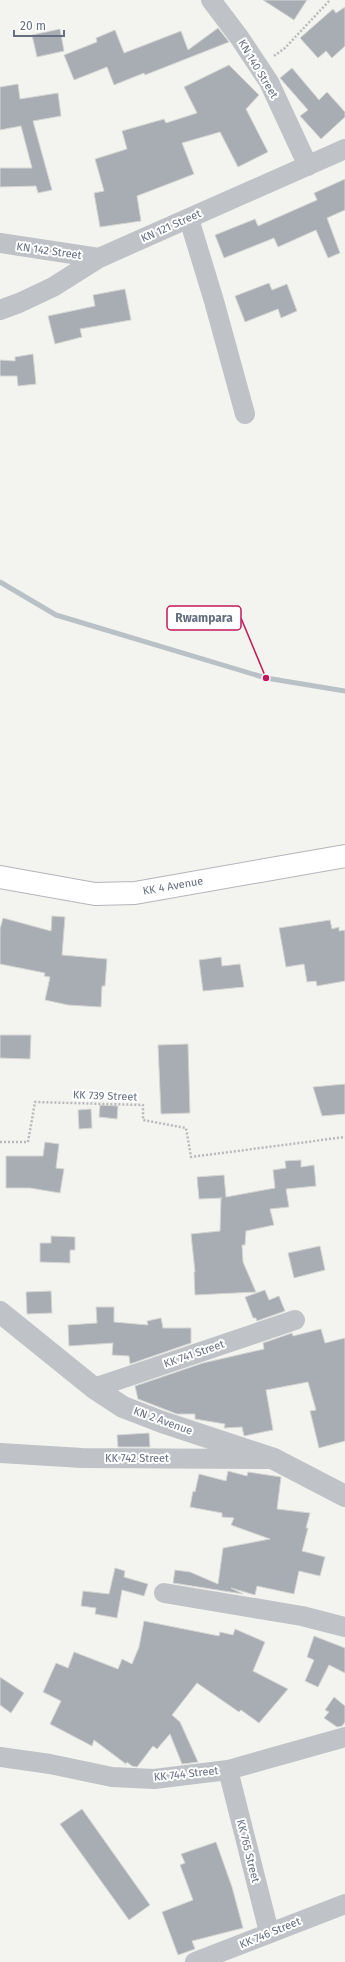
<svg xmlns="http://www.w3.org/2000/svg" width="345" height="1962" font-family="'Fira Sans',sans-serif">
	<rect width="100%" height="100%" fill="#f3f4f0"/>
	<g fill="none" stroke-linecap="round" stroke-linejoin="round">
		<path stroke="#b9c1c7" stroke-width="5" d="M 0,582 L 56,615 L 266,678 L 345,691"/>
	</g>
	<path fill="#a8adb4" stroke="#d5d5d3" d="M 263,0 L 307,0 L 294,20 Z
		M 345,7 L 345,46 L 332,58 L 326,51 L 318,58 L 300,38 L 333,9 L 336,13 Z
		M 218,28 L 229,42 L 145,75 L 144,73 L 114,85 L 107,67 L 74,80 L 64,55 L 97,42 L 96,38 L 115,30 L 124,53 L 181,31 L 188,50 Z
		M 60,29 L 64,51 L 37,57 L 32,35 Z
		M 229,65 L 259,95 L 246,109 L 268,152 L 238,167 L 220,132 L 182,143 L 194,174 L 137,196 L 141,221 L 100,227 L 94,193 L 104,191 L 95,159 L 127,149 L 122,131 L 164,119 L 166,123 L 197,113 L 184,87 Z
		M 292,68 L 319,100 L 327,92 L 345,112 L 345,117 L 321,139 L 300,116 L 308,110 L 280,78 Z
		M 18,84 L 20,99 L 58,93 L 61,116 L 33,121 L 52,190 L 38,193 L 36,186 L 0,187 L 0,168 L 32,168 L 21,126 L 0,130 L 0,87 Z
		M 345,179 L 345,210 L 327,218 L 340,253 L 328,258 L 316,230 L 278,247 L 274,238 L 224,258 L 215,235 L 255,219 L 258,226 L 317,200 L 314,193 Z
		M 269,283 L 272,290 L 287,284 L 297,311 L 281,318 L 278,309 L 245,322 L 235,296 Z
		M 125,289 L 131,320 L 80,329 L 82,337 L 55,344 L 48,316 L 95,306 L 93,295 Z
		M 33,354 L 36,384 L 18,386 L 17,376 L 0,376 L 0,360 L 15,361 L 15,357 Z
		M 52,916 L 65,917 L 62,955 L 107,959 L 105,986 L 102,986 L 101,1007 L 68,1005 L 45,1000 L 50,977 L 44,976 L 45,973 L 0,964 L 0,929 L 3,918 L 51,931 Z
		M 330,920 L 332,929 L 339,927 L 339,931 L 345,930 L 345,981 L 317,986 L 316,981 L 307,982 L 304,964 L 286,967 L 279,928 Z
		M 221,957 L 222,966 L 240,964 L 244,987 L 203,991 L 199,960 Z
		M 0,1035 L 31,1035 L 30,1059 L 0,1058 Z
		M 188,1044 L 190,1113 L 161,1114 L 158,1045 Z
		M 345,1084 L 345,1114 L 322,1116 L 313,1087 Z
		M 100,1105 L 118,1106 L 117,1119 L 99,1117 Z
		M 91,1109 L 92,1128 L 79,1129 L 78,1110 Z
		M 45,1142 L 59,1144 L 56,1168 L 64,1169 L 60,1193 L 30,1188 L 6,1188 L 6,1156 L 43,1156 Z
		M 301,1160 L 301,1167 L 314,1165 L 316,1186 L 286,1189 L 289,1207 L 270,1209 L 274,1225 L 246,1231 L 245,1245 L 242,1245 L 243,1262 L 256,1292 L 195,1295 L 194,1272 L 195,1272 L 191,1234 L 220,1231 L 221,1198 L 222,1198 L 199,1199 L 197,1177 L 224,1175 L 226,1197 L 275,1188 L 273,1170 L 286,1168 L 285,1161 Z
		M 51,1236 L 75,1237 L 75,1250 L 70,1250 L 70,1263 L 40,1262 L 40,1243 L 51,1243 Z
		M 320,1246 L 325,1270 L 294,1278 L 288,1253 Z
		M 265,1290 L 269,1300 L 279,1296 L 285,1311 L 257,1321 L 256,1318 L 253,1318 L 245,1297 Z
		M 51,1291 L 52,1313 L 27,1314 L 26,1292 Z
		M 96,1307 L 114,1307 L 114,1322 L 148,1325 L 147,1321 L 161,1318 L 163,1328 L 191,1328 L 191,1343 L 130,1364 L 129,1356 L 112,1355 L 113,1343 L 69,1346 L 68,1325 L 97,1323 Z
		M 321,1329 L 325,1343 L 345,1338 L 345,1441 L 319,1448 L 310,1411 L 316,1410 L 308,1382 L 266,1390 L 273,1430 L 244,1436 L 242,1427 L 224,1428 L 225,1424 L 195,1419 L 195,1414 L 177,1414 L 138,1399 L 135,1386 L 203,1363 L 264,1349 L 263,1343 L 292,1333 L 293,1336 Z
		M 149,1433 L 150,1447 L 118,1447 L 117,1435 Z
		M 228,1471 L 247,1476 L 248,1472 L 281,1477 L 277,1509 L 310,1513 L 306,1528 L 308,1528 L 302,1551 L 325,1557 L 320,1576 L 299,1571 L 294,1594 L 257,1586 L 255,1595 L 231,1588 L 243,1594 L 173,1583 L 175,1570 L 190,1572 L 218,1584 L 223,1548 L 270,1539 L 231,1525 L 234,1518 L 222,1517 L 222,1513 L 190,1507 L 193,1491 L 195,1492 L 199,1474 L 226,1481 Z
		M 115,1568 L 125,1571 L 124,1577 L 148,1584 L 144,1596 L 122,1590 L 117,1618 L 95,1614 L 96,1608 L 81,1606 L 83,1591 L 109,1594 Z
		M 144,1621 L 219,1636 L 220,1632 L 233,1635 L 235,1629 L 265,1642 L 253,1671 L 288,1689 L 259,1723 L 241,1710 L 239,1712 L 197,1683 L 172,1715 L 180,1722 L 198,1762 L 182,1764 L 170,1734 L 157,1749 L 153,1746 L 137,1767 L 132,1766 L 127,1762 L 126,1764 L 94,1740 L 92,1746 L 50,1724 L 61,1701 L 43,1692 L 56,1663 L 68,1668 L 74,1652 L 118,1669 L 122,1659 L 132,1664 L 139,1647 Z
		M 314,1636 L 345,1648 L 345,1673 L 329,1665 L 318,1687 L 305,1681 L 314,1660 L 307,1657 Z
		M 0,1677 L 24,1693 L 11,1713 L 0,1705 Z
		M 334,1697 L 345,1706 L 345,1722 L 342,1726 L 337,1727 L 324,1718 L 329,1712 L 325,1710 Z
		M 82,1809 L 150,1905 L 129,1920 L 60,1824 Z
		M 216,1842 L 232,1887 L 243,1928 L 192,1941 L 195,1949 L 178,1955 L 162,1912 L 193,1900 L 180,1865 L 185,1863 L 181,1854 Z"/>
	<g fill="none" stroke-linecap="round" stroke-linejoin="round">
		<g stroke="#b2b5ba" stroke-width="24">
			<path id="secondary" d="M 0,877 L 95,894 L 135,893 L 345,856"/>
		</g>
		<path stroke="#b7b9bc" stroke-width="2.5" stroke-dasharray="2 2" stroke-linecap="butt" d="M 274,56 L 285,48 L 330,0
			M 0,1142 L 28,1142 L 35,1102 L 143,1105 L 143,1120 L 186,1128 L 191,1157 L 345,1137"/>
		<path stroke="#bfc2c6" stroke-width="20" d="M 211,0 L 239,37 L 269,82 L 308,166
			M 189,219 L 214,301 L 245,414
			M 0,243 L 99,258
			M 0,310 L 19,303 L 53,287 L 99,258 L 345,149
			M 94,1388 L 295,1320
			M 0,1453 L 82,1458 L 266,1459
			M 164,1593 L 302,1616 L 345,1627
			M 0,1757 L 50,1764 L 112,1777 L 154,1779 L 228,1770 L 345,1737
			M 228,1770 L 269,1932
			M 195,1962 L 345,1904"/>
		<path stroke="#bfc2c6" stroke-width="22" d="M 0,1312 L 94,1388 L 123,1407 L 162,1422 L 274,1459 L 345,1496"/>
		<use href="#secondary" stroke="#fff" stroke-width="22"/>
	</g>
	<g text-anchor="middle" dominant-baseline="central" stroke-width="4" stroke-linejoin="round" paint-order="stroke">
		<g font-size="11" fill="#656f7f" stroke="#fff">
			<text transform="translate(258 69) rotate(59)">KN 140 Street</text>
			<text transform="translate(171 226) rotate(-24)">KN 121 Street</text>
			<text transform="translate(49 251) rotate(8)">KN 142 Street</text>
			<text transform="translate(173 886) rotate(-10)">KK 4 Avenue</text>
			<text transform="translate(105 1096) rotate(2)">KK 739 Street</text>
			<text transform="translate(194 1354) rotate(-19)">KK 741 Street</text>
			<text transform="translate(163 1421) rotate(20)">KN 2 Avenue</text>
			<text x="137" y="1458">KK 742 Street</text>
			<text transform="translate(186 1774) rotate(-6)">KK 744 Street</text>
			<text transform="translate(248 1851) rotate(76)">KK 765 Street</text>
			<text transform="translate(270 1933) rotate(-22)">KK 746 Street</text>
		</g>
	</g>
	<path fill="none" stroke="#c2185b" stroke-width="1.5" d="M266 678L241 618"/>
	<circle fill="#c2185b" stroke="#fff" stroke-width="1.5" cx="266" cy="678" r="4"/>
	<rect fill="#fff" stroke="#c2185b" stroke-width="1.5" x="167" y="606" width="74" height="24" rx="4"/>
	<g font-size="12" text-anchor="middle" font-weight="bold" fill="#656f7f">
		<text x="204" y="622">Rwampara</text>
	</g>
	<path d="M14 30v6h50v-6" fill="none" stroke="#656f7f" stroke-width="2"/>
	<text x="20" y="30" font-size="12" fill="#656f7f" stroke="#ffffff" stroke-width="3" paint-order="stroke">20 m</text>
</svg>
